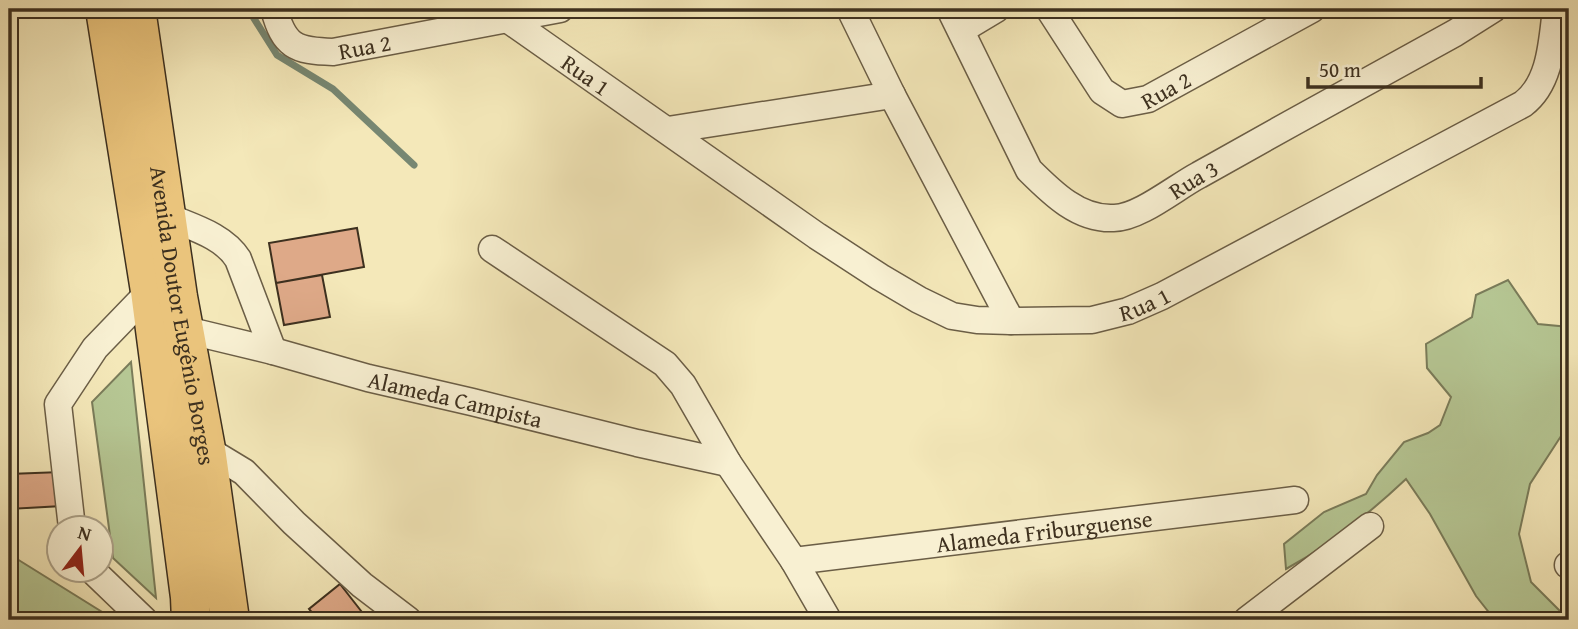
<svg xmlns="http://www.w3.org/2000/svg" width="1578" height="629" font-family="'Gentium Book Plus',serif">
	<rect width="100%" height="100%" fill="#f4e8b9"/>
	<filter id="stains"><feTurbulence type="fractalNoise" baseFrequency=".00286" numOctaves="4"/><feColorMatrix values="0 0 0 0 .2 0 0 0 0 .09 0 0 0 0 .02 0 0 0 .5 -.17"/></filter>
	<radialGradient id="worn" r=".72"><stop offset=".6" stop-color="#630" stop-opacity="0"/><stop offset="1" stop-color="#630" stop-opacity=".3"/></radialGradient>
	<path fill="#b6c794" stroke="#7a7c5a" stroke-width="2" d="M 1508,280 L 1538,324 L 1569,327 L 1569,431 L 1563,433 L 1530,484 L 1519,534 L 1531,582 L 1561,612 L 1569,614 L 1569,620 L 1495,620 L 1476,596 L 1430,514 L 1406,479 C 1370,513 1330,545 1286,569 L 1284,544 L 1324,512 L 1366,494 L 1377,475 L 1404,442 L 1428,433 L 1440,425 L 1451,397 L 1427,368 L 1426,344 L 1472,317 L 1476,295 Z
		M 131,362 L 156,598 L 113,558 L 92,402 Z
		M 9,554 L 115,620 L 16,620 L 9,615 Z"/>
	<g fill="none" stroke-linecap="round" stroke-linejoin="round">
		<path stroke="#778772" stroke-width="7" d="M 248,9 L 277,55 L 333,89 L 414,165"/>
	</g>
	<path fill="#dea988" stroke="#3d301f" stroke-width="2" d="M 357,228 L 364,267 L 276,283 L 269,243 Z
		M 322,275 L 330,317 L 284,325 L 276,283 Z
		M 61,472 L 62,506 L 9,509 L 9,474 Z
		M 340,584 L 365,616 L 359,620 L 318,620 L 309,609 Z"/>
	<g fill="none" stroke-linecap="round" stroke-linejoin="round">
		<g stroke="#6b5e46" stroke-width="29">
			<g id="minor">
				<path id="s1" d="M 274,9 C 284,46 295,51 333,52 L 560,9"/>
				<path d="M 850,9 L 892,95 L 1011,321"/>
				<path id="s2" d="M 950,9 L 1029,170 C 1052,193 1079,220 1114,218 C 1139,218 1176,187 1199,175 C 1284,127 1369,80 1455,33 L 1493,9"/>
				<path id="s3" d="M 1049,9 L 1102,91 L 1122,104 L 1148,99 L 1312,9"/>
				<path id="s4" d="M 506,18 L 817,236 L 880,277 L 919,300 L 952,316 L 977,320 L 1011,321 L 1092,320 L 1128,311 L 1162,296 L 1523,104 C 1551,83 1552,41 1556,9"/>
				<path d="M 961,30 L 996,9"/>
				<path d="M 668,130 L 892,95"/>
				<path d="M 166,216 C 191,227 223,235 238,259 L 273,351"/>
				<path d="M 492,249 L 665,364 L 683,385 L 728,463 L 794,561 L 828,620"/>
				<path id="s5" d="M 186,330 L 273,351 L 368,378 L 472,402 L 637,443 L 728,463"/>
				<path d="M 206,449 L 244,472 L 294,523 L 362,585 L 408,620"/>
				<path d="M 72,528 L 58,404 L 95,348 L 150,291"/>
				<path id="s6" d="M 794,561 L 1295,500"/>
				<path d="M 1568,565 L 1569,565"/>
				<path d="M 92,570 L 144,620"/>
				<path d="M 1247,620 L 1370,526"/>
			</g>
		</g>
		<g stroke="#3d301f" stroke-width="41">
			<g id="highway">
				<path d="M 105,9 L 150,291 L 190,597 L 191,620"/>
				<path id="s7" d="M 136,9 L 178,297 L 206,449 L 230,620"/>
			</g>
		</g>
		<use href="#minor" stroke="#f8f0d2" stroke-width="26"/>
		<use href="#highway" stroke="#eac47c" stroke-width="38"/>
	</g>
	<g text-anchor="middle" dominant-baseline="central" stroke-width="5" stroke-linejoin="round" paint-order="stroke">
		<g font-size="23" fill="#3d301f" stroke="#f8f0d2">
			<text stroke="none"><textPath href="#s1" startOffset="114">Rua 2</textPath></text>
			<text stroke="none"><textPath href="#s4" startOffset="98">Rua 1</textPath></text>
			<text stroke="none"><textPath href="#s3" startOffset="168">Rua 2</textPath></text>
			<text stroke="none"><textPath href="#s2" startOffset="369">Rua 3</textPath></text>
			<text stroke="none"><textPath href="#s4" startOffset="732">Rua 1</textPath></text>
			<text stroke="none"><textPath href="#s7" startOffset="310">Avenida Doutor Eugênio Borges</textPath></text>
			<text stroke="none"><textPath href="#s5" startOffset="278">Alameda Campista</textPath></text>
			<text stroke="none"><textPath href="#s6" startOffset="252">Alameda Friburguense</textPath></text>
		</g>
	</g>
	<rect width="1578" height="629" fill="none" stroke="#f4e8b9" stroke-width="35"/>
	<rect x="10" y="10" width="1557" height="608" fill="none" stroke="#3d301f" stroke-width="3.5"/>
	<rect x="18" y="18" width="1543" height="594" fill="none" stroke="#3d301f" stroke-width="2"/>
	<g transform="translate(80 549) rotate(16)"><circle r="33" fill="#f8f0d2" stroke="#ada38a" stroke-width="2"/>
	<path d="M0-5L12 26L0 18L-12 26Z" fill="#8f2418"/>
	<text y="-10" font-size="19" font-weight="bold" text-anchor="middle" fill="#3d301f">N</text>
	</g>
	<path d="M1308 77v10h173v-10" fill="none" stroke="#3d301f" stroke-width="3.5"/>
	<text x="1319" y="77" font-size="21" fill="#3d301f" stroke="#f8f0d2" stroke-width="5" paint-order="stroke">50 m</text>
	<rect width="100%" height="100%" filter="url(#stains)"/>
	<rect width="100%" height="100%" fill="url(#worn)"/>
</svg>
